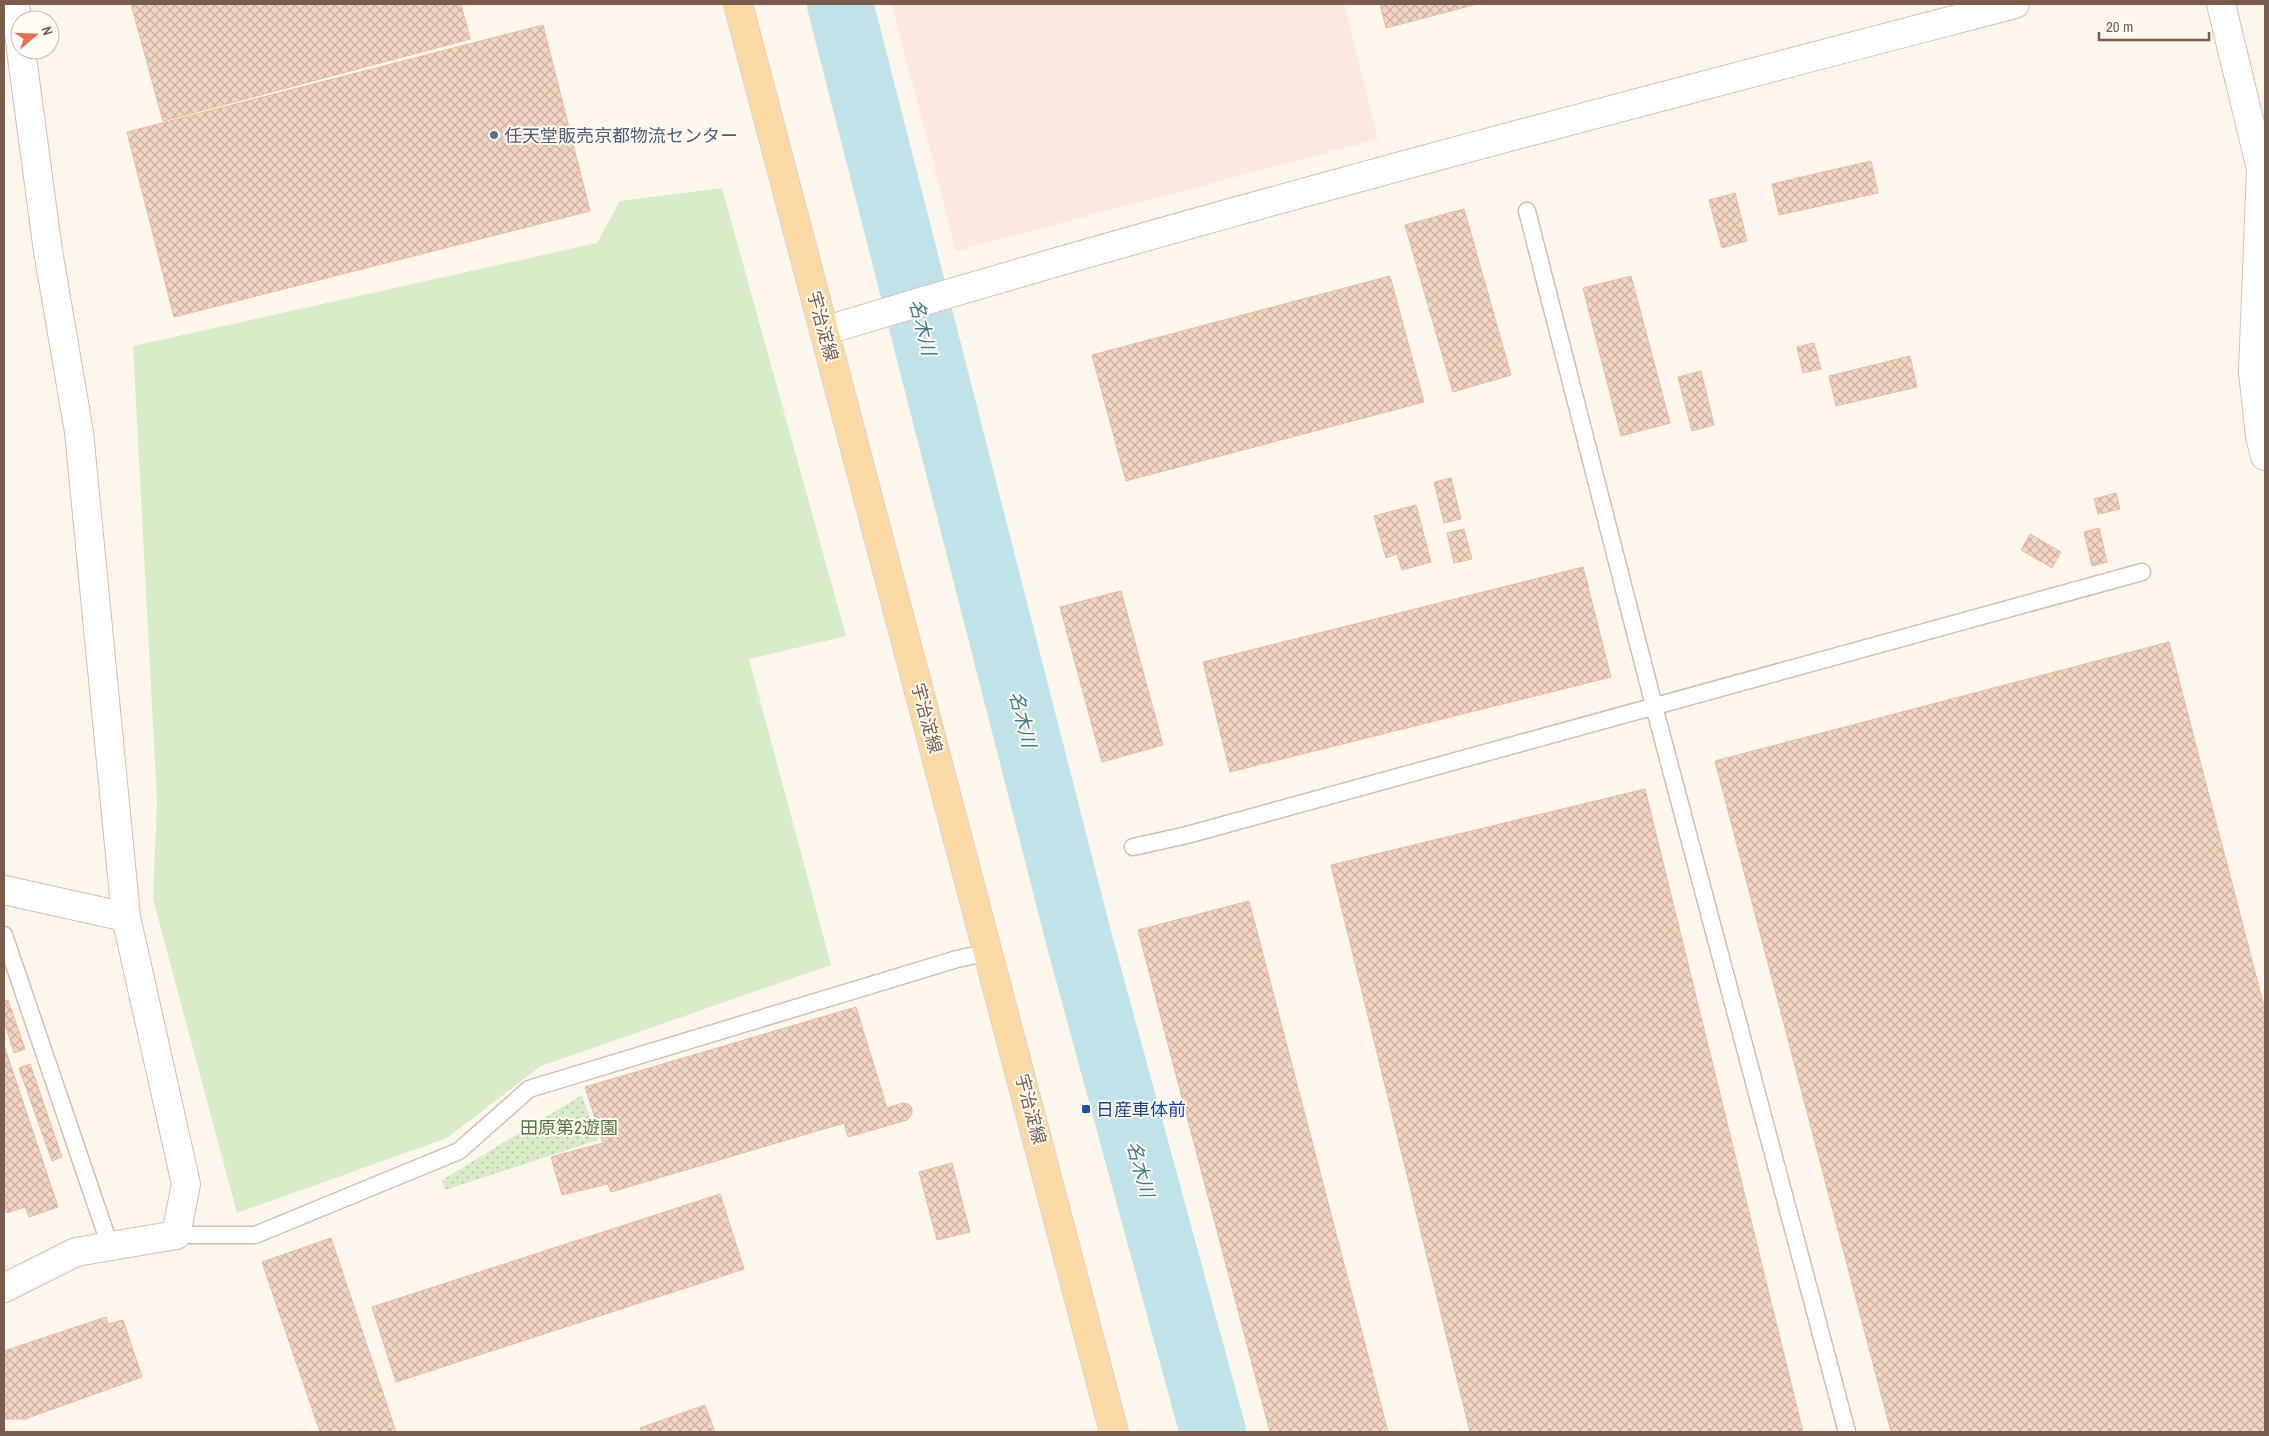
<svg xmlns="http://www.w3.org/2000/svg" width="2269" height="1436" font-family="'Archivo Narrow','Noto Sans JP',sans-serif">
	<defs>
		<pattern id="park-dots" width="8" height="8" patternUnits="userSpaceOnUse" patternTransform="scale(1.25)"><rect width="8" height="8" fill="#d8ecc9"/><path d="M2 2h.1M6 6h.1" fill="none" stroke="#b4c2a5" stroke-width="1.8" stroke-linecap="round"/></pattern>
		<pattern id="building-cross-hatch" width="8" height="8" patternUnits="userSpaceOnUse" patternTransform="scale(1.25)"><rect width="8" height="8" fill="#f3d5c3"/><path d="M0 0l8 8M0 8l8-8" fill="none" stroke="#cab0a1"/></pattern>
	</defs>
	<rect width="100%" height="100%" fill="#fdf6ec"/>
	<path fill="#fde8e0" d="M 892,4 L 1344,4 L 1378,139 L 956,251 Z"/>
	<path fill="#d8ecc9" d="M 722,188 L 846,636 L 749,659 L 831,965 L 541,1066 L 447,1138 L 237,1213 L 153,899 L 157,800 L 133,346 L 597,243 L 620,201 Z"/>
	<path fill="url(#park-dots)" d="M 582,1095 L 598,1140 L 445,1190 L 442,1180 Z"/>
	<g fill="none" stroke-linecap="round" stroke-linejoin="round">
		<path stroke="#bfe3e8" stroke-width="66" d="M 840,4 L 1080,943 L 1213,1432"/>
	</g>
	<path fill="url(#building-cross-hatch)" stroke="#e6bba3" d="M 131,4 L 461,4 L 470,39 L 163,121 Z
		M 1380,4 L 1477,4 L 1386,28 Z
		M 543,25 L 590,211 L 174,317 L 127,132 Z
		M 1871,161 L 1878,193 L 1779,215 L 1772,184 Z
		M 1735,193 L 1747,241 L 1722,248 L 1709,200 Z
		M 1464,209 L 1511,375 L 1453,392 L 1405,225 Z
		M 1390,276 L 1424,402 L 1126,481 L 1092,355 Z
		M 1631,276 L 1670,423 L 1621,436 L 1583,288 Z
		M 1814,343 L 1821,369 L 1803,373 L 1797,347 Z
		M 1910,356 L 1917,387 L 1836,406 L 1829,376 Z
		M 1701,371 L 1714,425 L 1692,431 L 1678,377 Z
		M 1451,478 L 1461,519 L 1444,523 L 1434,482 Z
		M 2116,493 L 2120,509 L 2098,514 L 2094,499 Z
		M 1416,505 L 1431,562 L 1402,570 L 1397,554 L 1386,558 L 1374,516 Z
		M 2099,528 L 2107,562 L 2092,566 L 2084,532 Z
		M 1464,529 L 1472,559 L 1454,563 L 1447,533 Z
		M 2030,534 L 2061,552 L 2052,568 L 2021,550 Z
		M 1583,567 L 1611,677 L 1230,772 L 1203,662 Z
		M 1121,591 L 1163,745 L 1102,762 L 1060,607 Z
		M 2169,642 L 2265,1010 L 2265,1432 L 1891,1432 L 1715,761 Z
		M 1645,789 L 1803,1432 L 1470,1432 L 1331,865 Z
		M 1249,901 L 1388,1432 L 1270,1432 L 1138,930 Z
		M 8,1000 L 25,1049 L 14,1053 L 4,1021 L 4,1001 Z
		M 856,1007 L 887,1108 L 902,1103 L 908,1104 L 912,1108 L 912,1114 L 907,1120 L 848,1137 L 844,1123 L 611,1192 L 608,1184 L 562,1195 L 551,1157 L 603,1143 L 585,1087 Z
		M 4,1045 L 58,1207 L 29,1217 L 25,1207 L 7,1213 L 4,1204 Z
		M 30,1064 L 62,1157 L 52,1161 L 19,1068 Z
		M 952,1163 L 970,1232 L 937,1240 L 919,1172 Z
		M 720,1194 L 744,1269 L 396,1382 L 372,1307 Z
		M 331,1238 L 396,1432 L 320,1432 L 262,1262 Z
		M 106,1317 L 108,1324 L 123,1320 L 142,1377 L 25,1419 L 4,1419 L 4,1351 Z
		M 705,1405 L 715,1432 L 642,1432 L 640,1428 Z"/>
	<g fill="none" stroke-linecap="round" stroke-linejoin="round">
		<g stroke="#d1beb0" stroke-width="19">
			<path id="lane" d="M 1527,211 L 1654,706 L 1847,1432
				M 1133,847 L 1187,835 L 2142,572
				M 4,935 L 110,1246
				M 176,1235 L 255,1235 L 459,1151 L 529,1089 L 957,959 L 990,952"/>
		</g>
		<g stroke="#d1beb0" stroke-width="30">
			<path id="street" d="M 15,4 L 20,41
				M 21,50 L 48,251 L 79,432 L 126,917 L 186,1184 L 176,1235"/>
		</g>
		<g stroke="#d6c0b0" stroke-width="30">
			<path id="secondary" d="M 2221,4 L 2261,169 L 2253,372 L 2260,436 L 2265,456
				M 824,331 C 1218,211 1617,108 2015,4
				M 4,890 L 126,917
				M 4,1288 L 76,1252 L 176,1235"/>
		</g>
		<g stroke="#dad1cd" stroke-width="30">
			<path id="primary" d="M 738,4 L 1114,1432"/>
		</g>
		<use href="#lane" stroke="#fff" stroke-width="16"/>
		<use href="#street" stroke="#fff" stroke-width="28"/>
		<use href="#secondary" stroke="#fff" stroke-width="28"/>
		<use href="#primary" stroke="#fbd9a5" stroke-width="28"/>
	</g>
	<circle fill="#5c6f8a" stroke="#fffaf3" stroke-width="2" cx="494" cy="135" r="5"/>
	<rect fill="#1a4fb4" stroke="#fffaf3" stroke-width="2" x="1081" y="1104" width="10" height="10" rx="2.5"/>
	<g text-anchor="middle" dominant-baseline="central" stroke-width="4" stroke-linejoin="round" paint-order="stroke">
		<g font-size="18" fill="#4e5e75" stroke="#fffaf3" text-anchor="start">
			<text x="504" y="135">任天堂販売京都物流センター</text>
		</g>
		<g font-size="18" fill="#7a5c4d" stroke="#fffaf3">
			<text transform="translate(823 326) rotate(75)">宇治淀線</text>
			<text transform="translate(927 718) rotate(75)">宇治淀線</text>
			<text transform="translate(1031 1109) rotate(75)">宇治淀線</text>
		</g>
		<g font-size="18" fill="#164399" stroke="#fffaf3" text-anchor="start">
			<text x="1096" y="1109">日産車体前</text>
		</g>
		<g font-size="18" fill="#537a41" stroke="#fffaf3">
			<text x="569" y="1127">田原第2遊園</text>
		</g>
		<g font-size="19" font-style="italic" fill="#437c86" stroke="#fffaf3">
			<text transform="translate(923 327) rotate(76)">名木川</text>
			<text transform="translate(1023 719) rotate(76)">名木川</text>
			<text transform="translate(1141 1169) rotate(75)">名木川</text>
		</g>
	</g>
	<rect width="2269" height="1436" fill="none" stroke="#7a5c4d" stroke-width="10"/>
	<g transform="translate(35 35) rotate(71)"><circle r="24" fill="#fffaf3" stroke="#cabbb1"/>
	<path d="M0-4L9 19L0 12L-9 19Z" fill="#e76f51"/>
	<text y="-8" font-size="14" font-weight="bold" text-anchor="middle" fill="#7a5c4d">N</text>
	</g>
	<path d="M2099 32v8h110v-8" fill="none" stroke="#7a5c4d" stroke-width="2.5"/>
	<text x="2106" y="32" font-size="15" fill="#7a5c4d" stroke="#fffaf3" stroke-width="4" paint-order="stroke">20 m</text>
</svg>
